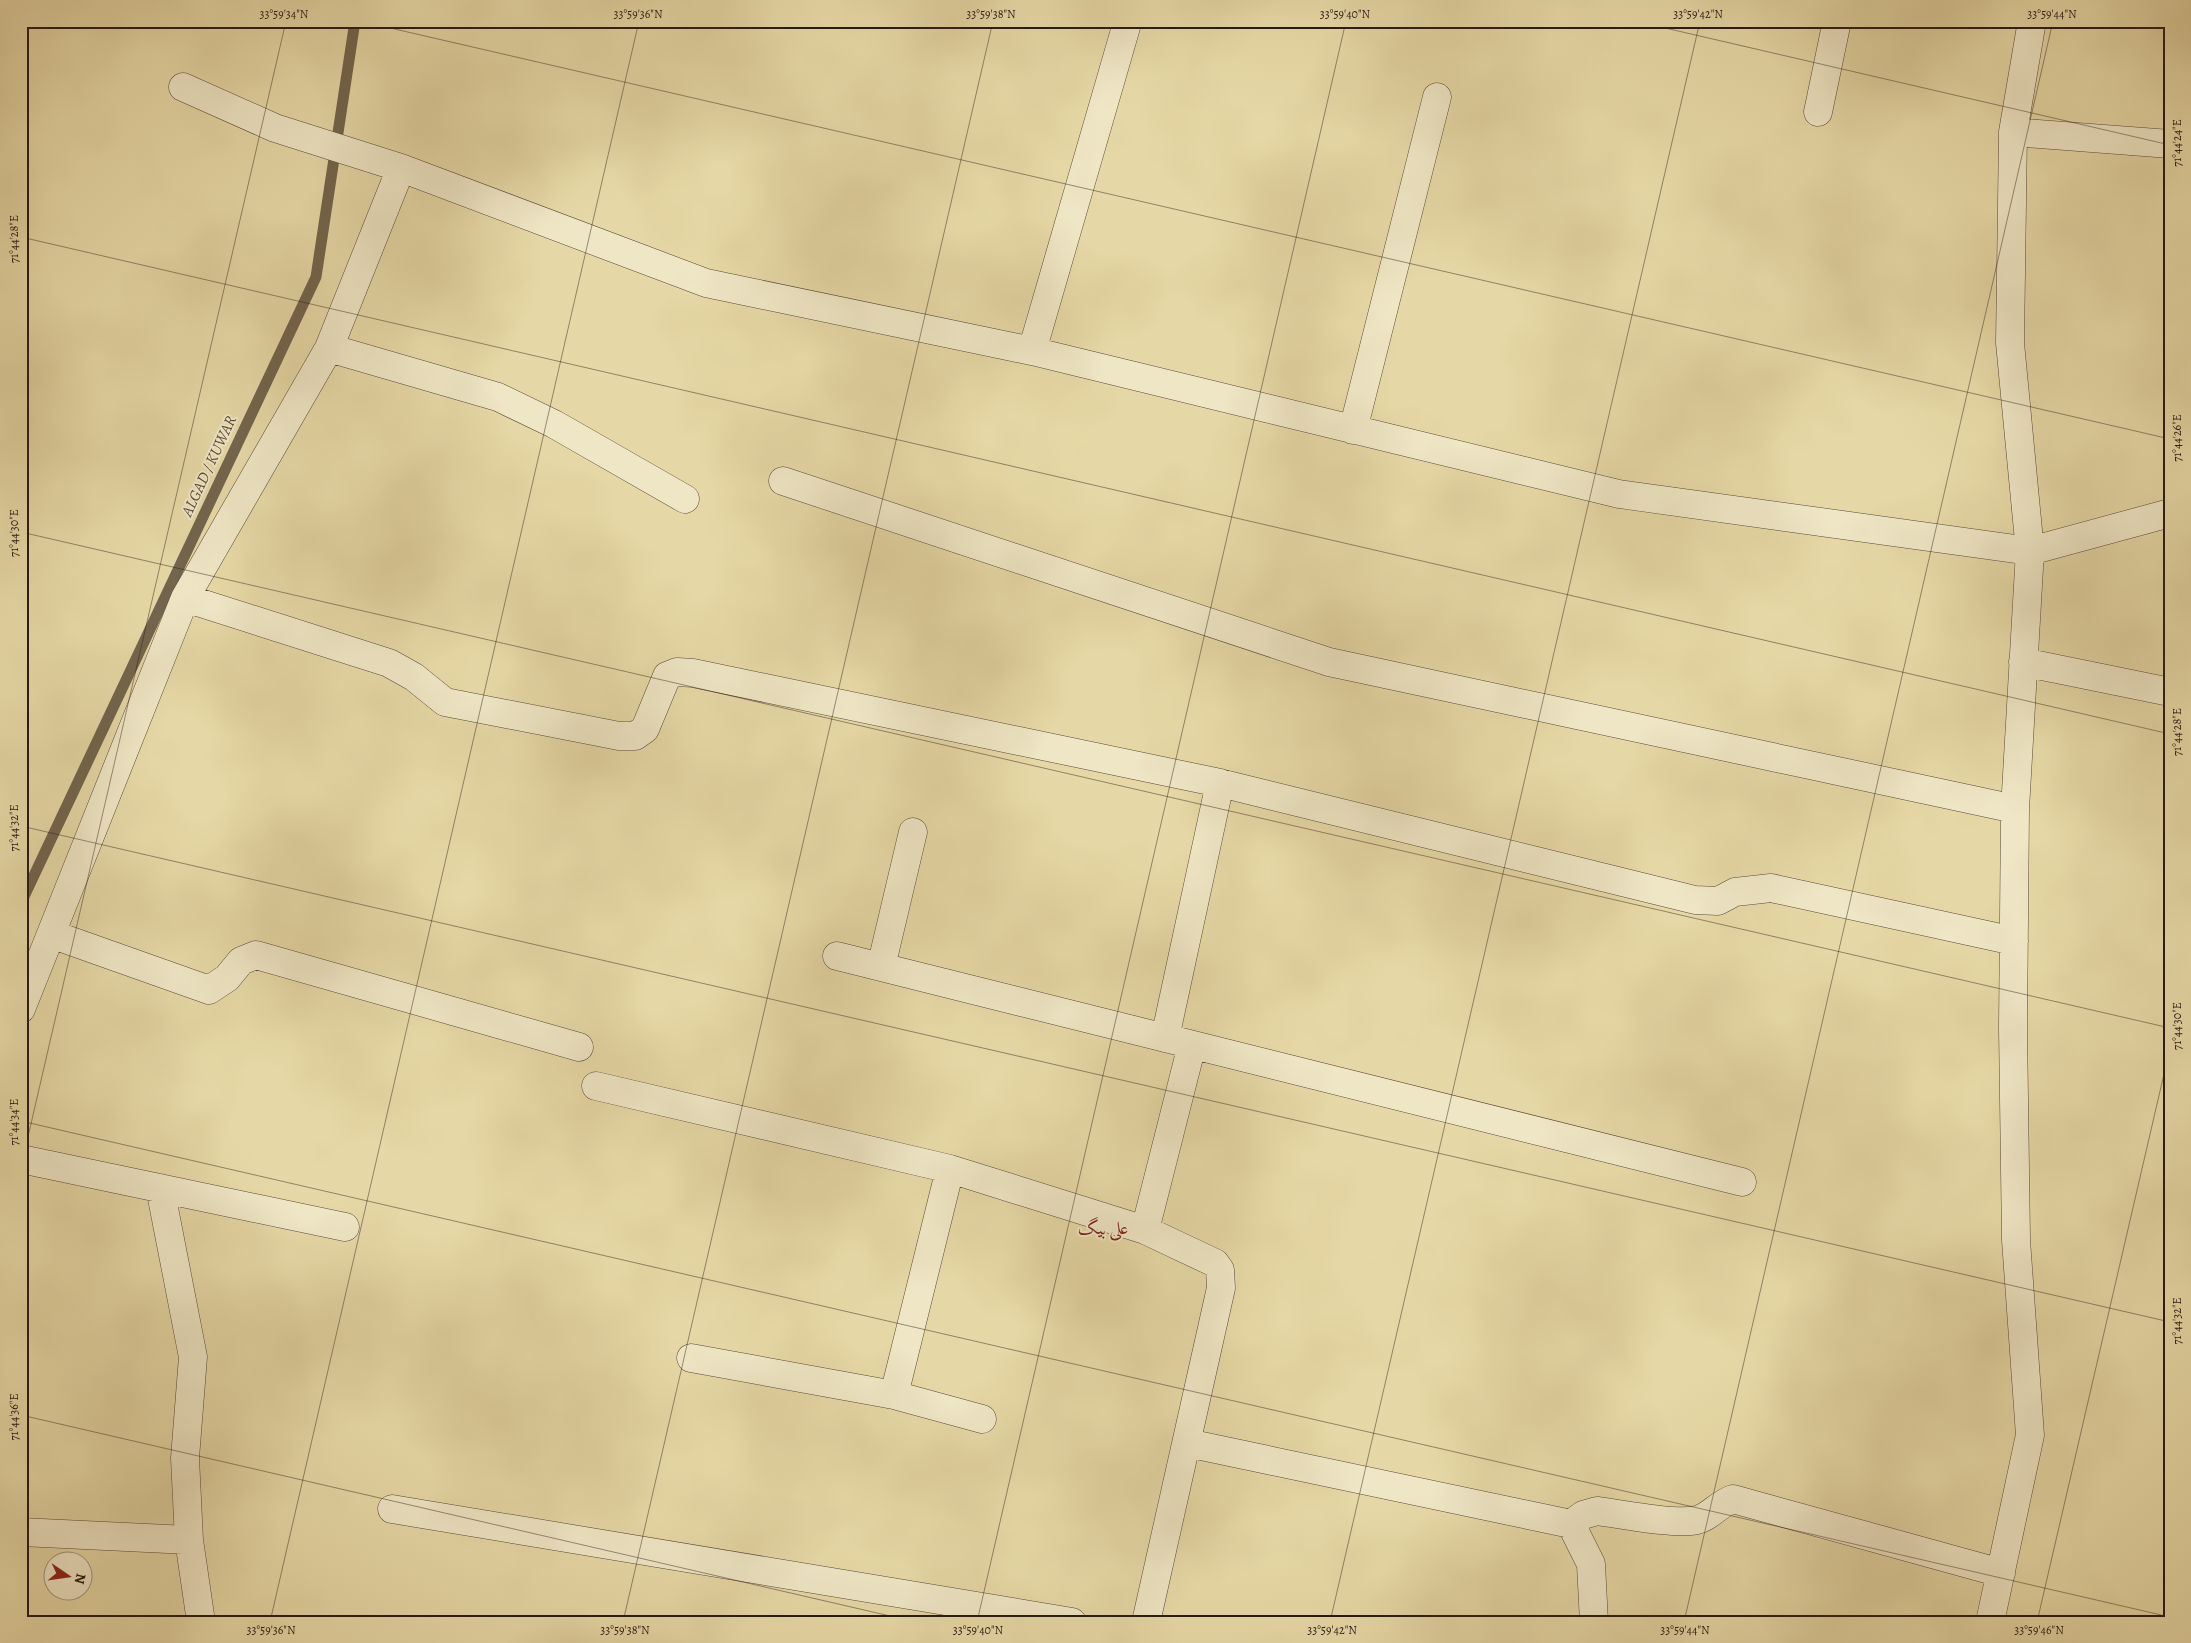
<svg xmlns="http://www.w3.org/2000/svg" width="2191" height="1643" font-family="Alegreya,Amiri,serif">
	<rect width="100%" height="100%" fill="#e6d8a6"/>
	<filter id="stains"><feTurbulence type="fractalNoise" baseFrequency=".004" numOctaves="4"/><feColorMatrix values="0 0 0 0 .2 0 0 0 0 .09 0 0 0 0 .02 0 0 0 .5 -.17"/></filter>
	<radialGradient id="worn" r=".72"><stop offset=".6" stop-color="#630" stop-opacity="0"/><stop offset="1" stop-color="#630" stop-opacity=".3"/></radialGradient>
	<g fill="none" stroke-linecap="round" stroke-linejoin="round">
		<path stroke="#73654d" stroke-width="11" d="M 21,903 L 316,277 L 355,21"/>
		<g stroke="#584937" stroke-width="29">
			<path id="minor" d="M 183,87 L 275,128 L 401,168 L 706,283 L 1032,351 L 1619,494 L 2030,551 L 2170,513
				M 1818,112 L 1837,21
				M 2013,132 L 2170,144
				M 329,348 L 498,397 L 554,424 L 685,499
				M 1032,351 L 1126,27
				M 1353,430 L 1437,97
				M 783,481 L 1329,662 L 2015,809
				M 185,598 L 389,663 L 414,677 L 445,702 L 619,736 L 635,736 L 645,729 L 667,676 L 677,672 L 693,673 L 1220,783 L 1695,900 L 1718,901 L 1735,892 L 1771,888 L 2014,941
				M 2023,662 L 2170,692
				M 51,934 L 209,990 L 227,978 L 241,961 L 256,955 L 579,1047
				M 837,956 L 1742,1182
				M 881,967 L 913,832
				M 21,1009 L 185,598 L 329,348 L 401,168
				M 1165,1038 L 1220,783
				M 596,1086 L 950,1169 L 1145,1230 L 1215,1263 L 1220,1270 L 1221,1288 L 1146,1622
				M 21,1159 L 345,1227
				M 160,1188 L 193,1357 L 185,1458 L 189,1540 L 201,1622
				M 1145,1230 L 1192,1045
				M 691,1358 L 894,1395 L 982,1419
				M 894,1395 L 950,1169
				M 1192,1444 L 1571,1524 L 1583,1515 L 1597,1511 C 1622,1514 1674,1525 1697,1520 C 1708,1518 1720,1503 1733,1499 L 2001,1573
				M 392,1509 L 1072,1622
				M 1571,1524 L 1591,1564 L 1594,1622
				M 21,1532 L 189,1540
				M 1990,1622 L 2030,1435 L 2016,1240 L 2013,1028 L 2015,809 L 2030,551 L 2010,343 L 2013,132 L 2032,21"/>
		</g>
		<use href="#minor" stroke="#efe6c5" stroke-width="28"/>
	</g>
	<path fill="none" stroke="#281912" stroke-width="1" stroke-opacity="0.45" d="M 360,21 L 2170,439M 1635,21 L 2170,145M 21,237 L 2170,734M 21,532 L 2170,1028M 21,826 L 2170,1322M 21,1121 L 2170,1617M 21,1167 L 286,21M 21,1415 L 916,1622M 270,1622 L 639,21M 623,1622 L 993,21M 977,1622 L 1346,21M 1330,1622 L 1700,21M 1684,1622 L 2053,21M 2037,1622 L 2170,1048"/>
	<g text-anchor="middle" dominant-baseline="central" stroke-width="4" stroke-linejoin="round" paint-order="stroke">
		<g font-size="16" font-style="italic" fill="#5a4b39" stroke="#efe6c5">
			<text transform="translate(209 466) rotate(-65)">ALGAD / KUWAR</text>
		</g>
		<g font-size="18" fill="#7a1f14" stroke="#efe6c5">
			<text x="1103" y="1228">علی بیگ</text>
		</g>
	</g>
	<rect width="2191" height="1643" fill="none" stroke="#e6d8a6" stroke-width="55"/>
	<g transform="translate(68 1576) rotate(103)"><circle r="24" fill="#efe6c5" stroke="#9f947d"/>
	<path d="M0-4L9 19L0 12L-9 19Z" fill="#8f2418"/>
	<text y="-8" font-size="14" font-weight="bold" text-anchor="middle" fill="#281912">N</text>
	</g>
	<rect x="28" y="28" width="2136" height="1588" fill="none" stroke="#281912" stroke-width="2"/>
	<g font-size="12" text-anchor="middle" fill="#281912">
		<text x="284" y="18">33°59'34"N</text>
		<text x="638" y="18">33°59'36"N</text>
		<text x="991" y="18">33°59'38"N</text>
		<text x="1345" y="18">33°59'40"N</text>
		<text x="1698" y="18">33°59'42"N</text>
		<text x="2052" y="18">33°59'44"N</text>
		<text transform="translate(2177 143) rotate(-90)" y="4">71°44'24"E</text>
		<text transform="translate(14 239) rotate(-90)" y="4">71°44'28"E</text>
		<text transform="translate(2177 438) rotate(-90)" y="4">71°44'26"E</text>
		<text transform="translate(14 533) rotate(-90)" y="4">71°44'30"E</text>
		<text transform="translate(2177 732) rotate(-90)" y="4">71°44'28"E</text>
		<text transform="translate(14 828) rotate(-90)" y="4">71°44'32"E</text>
		<text transform="translate(2177 1026) rotate(-90)" y="4">71°44'30"E</text>
		<text transform="translate(14 1122) rotate(-90)" y="4">71°44'34"E</text>
		<text transform="translate(2177 1321) rotate(-90)" y="4">71°44'32"E</text>
		<text transform="translate(14 1417) rotate(-90)" y="4">71°44'36"E</text>
		<text x="271" y="1634">33°59'36"N</text>
		<text x="625" y="1634">33°59'38"N</text>
		<text x="978" y="1634">33°59'40"N</text>
		<text x="1332" y="1634">33°59'42"N</text>
		<text x="1685" y="1634">33°59'44"N</text>
		<text x="2039" y="1634">33°59'46"N</text>
	</g>
	<rect width="100%" height="100%" filter="url(#stains)"/>
	<rect width="100%" height="100%" fill="url(#worn)"/>
</svg>
